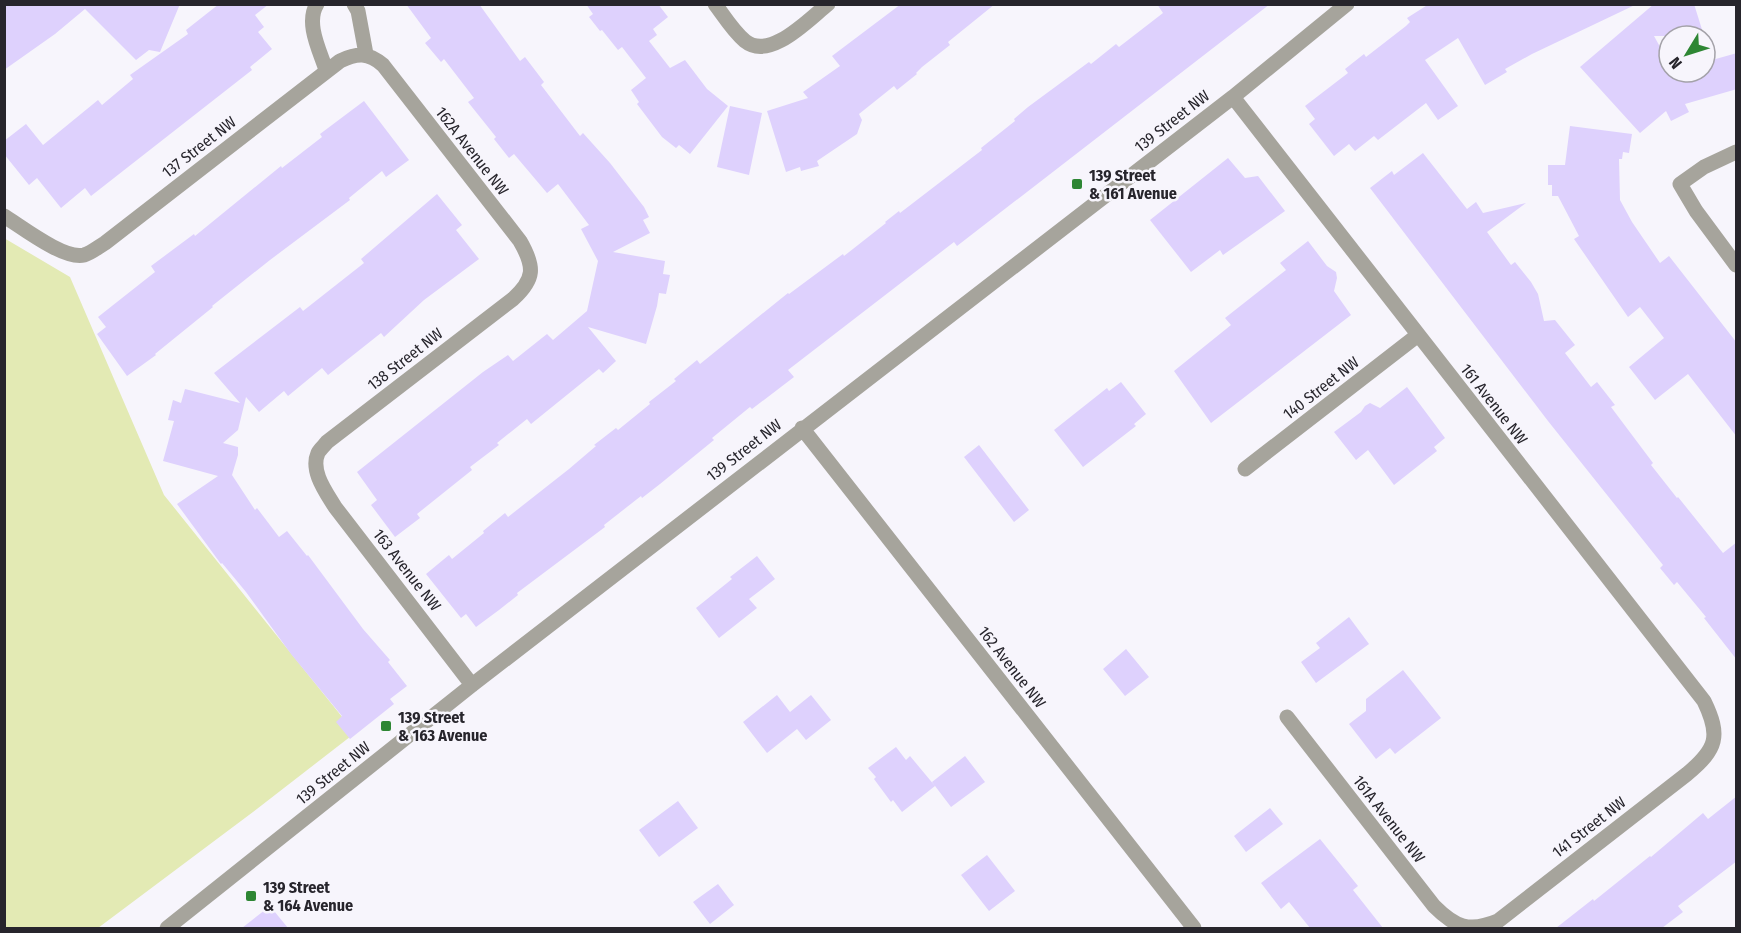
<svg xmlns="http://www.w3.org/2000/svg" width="1741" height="933" font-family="'Fira Sans Condensed',sans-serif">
	<rect width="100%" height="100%" fill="#f7f5fc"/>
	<path fill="#e3eab4" d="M 4,238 L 70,277 L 164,495 L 355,733 L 253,812 L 98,928 L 5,928 Z"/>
	<path fill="#ded1fd" d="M 4,4 L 180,4 L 160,52 L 149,50 L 136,60 L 85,9 L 55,34 L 4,70 Z
		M 219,4 L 269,4 L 255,15 L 264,27 L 258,32 L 272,49 L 250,67 L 252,70 L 91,196 L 85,188 L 61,208 L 37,178 L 29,185 L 4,154 L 4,141 L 26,124 L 43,145 L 98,100 L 102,105 L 133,79 L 130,75 L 188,34 L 186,30 Z
		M 406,4 L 479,4 L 520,61 L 525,57 L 544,82 L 541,85 L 580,136 L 583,133 L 610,163 L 644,207 L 649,217 L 643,220 L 650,233 L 613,252 L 665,261 L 663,274 L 670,275 L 666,294 L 659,293 L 657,306 L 646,344 L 588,327 L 616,361 L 603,373 L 599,369 L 531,424 L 527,419 L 497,443 L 499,445 L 470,467 L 472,470 L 417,514 L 420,518 L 395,537 L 371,505 L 377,500 L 357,472 L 483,372 L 508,355 L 513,361 L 547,334 L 553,340 L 587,311 L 598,261 L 581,229 L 589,225 L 558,184 L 547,193 L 514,154 L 509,158 L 494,139 L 496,137 L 468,102 L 474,98 L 444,59 L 441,62 L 425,43 L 431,38 Z
		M 586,4 L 658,4 L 668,17 L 653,29 L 657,35 L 649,41 L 670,68 L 685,60 L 707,89 L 728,106 L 690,154 L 679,145 L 676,148 L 662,137 L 637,104 L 639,102 L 631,90 L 646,78 L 622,47 L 618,50 L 602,30 L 600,31 L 589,17 L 593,14 Z
		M 901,4 L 995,4 L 948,42 L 950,45 L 922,67 L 916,73 L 917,74 L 897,90 L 894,86 L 859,114 L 862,120 L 857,134 L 817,161 L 819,166 L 801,171 L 800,167 L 786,172 L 767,111 L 808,98 L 803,92 L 840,66 L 832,56 Z
		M 1157,4 L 1270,4 L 957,246 L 954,242 L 788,370 L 794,377 L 752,409 L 750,407 L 712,438 L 714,440 L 660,484 L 642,498 L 641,496 L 604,525 L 605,527 L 517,593 L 518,595 L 499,610 L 476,627 L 466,614 L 461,618 L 426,574 L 449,555 L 452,559 L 484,533 L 483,531 L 505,513 L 508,517 L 569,469 L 596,446 L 594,445 L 616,428 L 618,430 L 650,404 L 649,402 L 676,381 L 674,379 L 697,360 L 700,364 L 788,293 L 789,294 L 843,254 L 844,256 L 886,223 L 885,222 L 899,211 L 900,213 L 982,150 L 981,148 L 1015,121 L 1014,119 L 1028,107 L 1089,62 L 1091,64 L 1116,44 L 1119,47 L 1163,13 Z
		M 1429,4 L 1637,4 L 1532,54 L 1505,69 L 1507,72 L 1485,85 L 1458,38 L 1425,60 L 1458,106 L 1438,120 L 1426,103 L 1378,140 L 1374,136 L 1355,151 L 1349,144 L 1334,156 L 1309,124 L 1315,119 L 1305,106 L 1348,73 L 1345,69 L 1364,54 L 1366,57 L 1406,26 L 1410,22 L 1407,18 Z
		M 1654,4 L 1694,4 L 1704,36 L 1654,36 L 1669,63 L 1669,72 L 1705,72 L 1705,62 L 1737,53 L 1737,89 L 1685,104 L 1689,112 L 1671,121 L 1666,111 L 1640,133 L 1580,67 Z
		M 364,101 L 409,160 L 386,177 L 382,171 L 349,198 L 350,200 L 270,260 L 212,306 L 213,307 L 155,354 L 156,355 L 127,376 L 97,334 L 106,327 L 98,317 L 155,272 L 151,266 L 194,234 L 195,236 L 281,166 L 282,168 L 322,137 L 320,134 Z
		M 730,106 L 762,113 L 749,175 L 717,167 Z
		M 1570,126 L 1632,134 L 1629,153 L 1623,152 L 1622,159 L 1619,159 L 1620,200 L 1632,222 L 1660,263 L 1669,256 L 1737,343 L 1737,437 L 1688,374 L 1655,400 L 1629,367 L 1664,338 L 1640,307 L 1628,317 L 1574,239 L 1579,236 L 1558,196 L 1552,196 L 1552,185 L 1548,185 L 1548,165 L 1565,165 Z
		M 1423,153 L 1467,209 L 1476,202 L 1483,213 L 1526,203 L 1487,232 L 1511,265 L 1515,262 L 1531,282 L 1538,294 L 1544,321 L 1555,320 L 1575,345 L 1565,353 L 1591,387 L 1597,382 L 1615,405 L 1611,407 L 1653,463 L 1651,465 L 1677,498 L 1678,497 L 1723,553 L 1737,542 L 1737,660 L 1704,618 L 1706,617 L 1677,582 L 1674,585 L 1660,568 L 1663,565 L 1548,421 L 1370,188 L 1392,171 L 1394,175 Z
		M 1228,158 L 1245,178 L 1258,176 L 1285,211 L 1223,255 L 1220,250 L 1191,272 L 1150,220 Z
		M 437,194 L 462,225 L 456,230 L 479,259 L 424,300 L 384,337 L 381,333 L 328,375 L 322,368 L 288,396 L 284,391 L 259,412 L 246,397 L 238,430 L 223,443 L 238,447 L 238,455 L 232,475 L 255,510 L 257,508 L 279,537 L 287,531 L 307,556 L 308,555 L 363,629 L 390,660 L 388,662 L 407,686 L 390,699 L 394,704 L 350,739 L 336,722 L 342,716 L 291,654 L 246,592 L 222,563 L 221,564 L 177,504 L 218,476 L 163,461 L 174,421 L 168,420 L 173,400 L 181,403 L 185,389 L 240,403 L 214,373 L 300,307 L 303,311 L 364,263 L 361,259 Z
		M 1308,241 L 1327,266 L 1336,272 L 1337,278 L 1334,291 L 1351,315 L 1211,423 L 1174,371 L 1231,325 L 1225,318 L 1286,270 L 1280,263 Z
		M 1121,382 L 1146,414 L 1134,424 L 1136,426 L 1083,467 L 1054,430 L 1107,388 L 1109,391 Z
		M 1407,387 L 1445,438 L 1434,447 L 1437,451 L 1394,485 L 1368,450 L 1356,460 L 1334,432 L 1361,412 L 1365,406 L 1370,403 L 1380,408 Z
		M 979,445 L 1029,510 L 1014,522 L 964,457 Z
		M 757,556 L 775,579 L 749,599 L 757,608 L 719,638 L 696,608 L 732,579 L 730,577 Z
		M 1349,617 L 1369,644 L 1316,683 L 1301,662 L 1320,648 L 1316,643 Z
		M 1126,649 L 1149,677 L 1125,696 L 1103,669 Z
		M 1403,670 L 1441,718 L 1395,754 L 1390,748 L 1376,759 L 1349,724 L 1366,711 L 1366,699 Z
		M 777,695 L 790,712 L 811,695 L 831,720 L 806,740 L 797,729 L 767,753 L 743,722 Z
		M 896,747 L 906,760 L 910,756 L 935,786 L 902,812 L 893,800 L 891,802 L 874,779 L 876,777 L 868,768 Z
		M 965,756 L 985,782 L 951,807 L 932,782 Z
		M 1737,796 L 1737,861 L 1678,906 L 1683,912 L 1662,928 L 1556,928 L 1593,899 L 1594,901 L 1650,856 L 1651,857 L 1703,813 L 1708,819 Z
		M 678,801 L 698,828 L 659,857 L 639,830 Z
		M 1270,808 L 1283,824 L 1246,852 L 1234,836 Z
		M 1320,839 L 1358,886 L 1353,890 L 1383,928 L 1310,928 L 1289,902 L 1281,909 L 1261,883 Z
		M 987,855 L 1015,891 L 989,911 L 961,875 Z
		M 718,884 L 734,905 L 710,924 L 693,902 Z
		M 270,906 L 288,928 L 242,928 Z"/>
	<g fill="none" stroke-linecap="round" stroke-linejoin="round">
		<path stroke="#a6a49c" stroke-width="15" d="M 317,4 C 305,23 320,51 326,70
			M 354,4 L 358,11 L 366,54
			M 715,4 C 724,16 733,31 745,41 C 770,61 808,20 828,4
			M 1233,97 L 1704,701 C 1721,736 1717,749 1687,774 L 1498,921 C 1469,933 1455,927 1434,906 L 1287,717
			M 1736,152 L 1704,167 L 1680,184 L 1696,211 L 1736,265
			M 4,216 C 22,227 64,260 84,255 C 91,253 98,247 105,243 L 340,61 C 357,53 368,52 383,65 L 520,241 C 535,267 535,279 513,299 L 327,442 C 325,445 320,449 318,453 C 310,471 326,492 335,507 L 472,685
			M 802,428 L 1194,928
			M 1245,469 L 1418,335
			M 167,928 L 472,685 L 1233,97 L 1347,4"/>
	</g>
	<g fill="#2e8634" stroke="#f7f5fc" stroke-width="2">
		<rect x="1071" y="178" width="12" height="12" rx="3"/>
		<rect x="380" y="720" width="12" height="12" rx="3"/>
		<rect x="245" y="890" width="12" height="12" rx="3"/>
	</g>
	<g text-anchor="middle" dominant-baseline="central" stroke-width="5" stroke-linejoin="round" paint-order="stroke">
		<g font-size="16" fill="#27252c" stroke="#f7f5fc">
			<text transform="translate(1172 121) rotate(-38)">139 Street NW</text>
			<text transform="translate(199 147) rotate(-38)">137 Street NW</text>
			<text transform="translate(472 151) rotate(52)">162A Avenue NW</text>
			<text transform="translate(405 359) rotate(-38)">138 Street NW</text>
			<text transform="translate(1321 388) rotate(-38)">140 Street NW</text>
			<text transform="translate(1494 404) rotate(52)">161 Avenue NW</text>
			<text transform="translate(744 450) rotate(-38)">139 Street NW</text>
			<text transform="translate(407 570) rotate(52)">163 Avenue NW</text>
			<text transform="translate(1012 667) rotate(52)">162 Avenue NW</text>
			<text transform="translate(333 773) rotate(-39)">139 Street NW</text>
			<text transform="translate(1389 819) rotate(52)">161A Avenue NW</text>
			<text transform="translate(1589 827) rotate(-38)">141 Street NW</text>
		</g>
		<g font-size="16" font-weight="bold" fill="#27252c" stroke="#f7f5fc" text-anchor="start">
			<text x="1089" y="175">139 Street<tspan x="1089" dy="18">&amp; 161 Avenue</tspan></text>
			<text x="398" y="717">139 Street<tspan x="398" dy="18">&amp; 163 Avenue</tspan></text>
			<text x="263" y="887">139 Street<tspan x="263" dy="18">&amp; 164 Avenue</tspan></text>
		</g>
	</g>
	<rect width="1741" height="933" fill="none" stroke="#27252c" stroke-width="12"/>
	<g transform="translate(1687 54) rotate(232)"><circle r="28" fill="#f7f5fc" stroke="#a4a2a9" stroke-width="1.5"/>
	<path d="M0-4.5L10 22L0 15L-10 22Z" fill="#2e8634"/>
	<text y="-9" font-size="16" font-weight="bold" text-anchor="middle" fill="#27252c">N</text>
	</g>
</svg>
